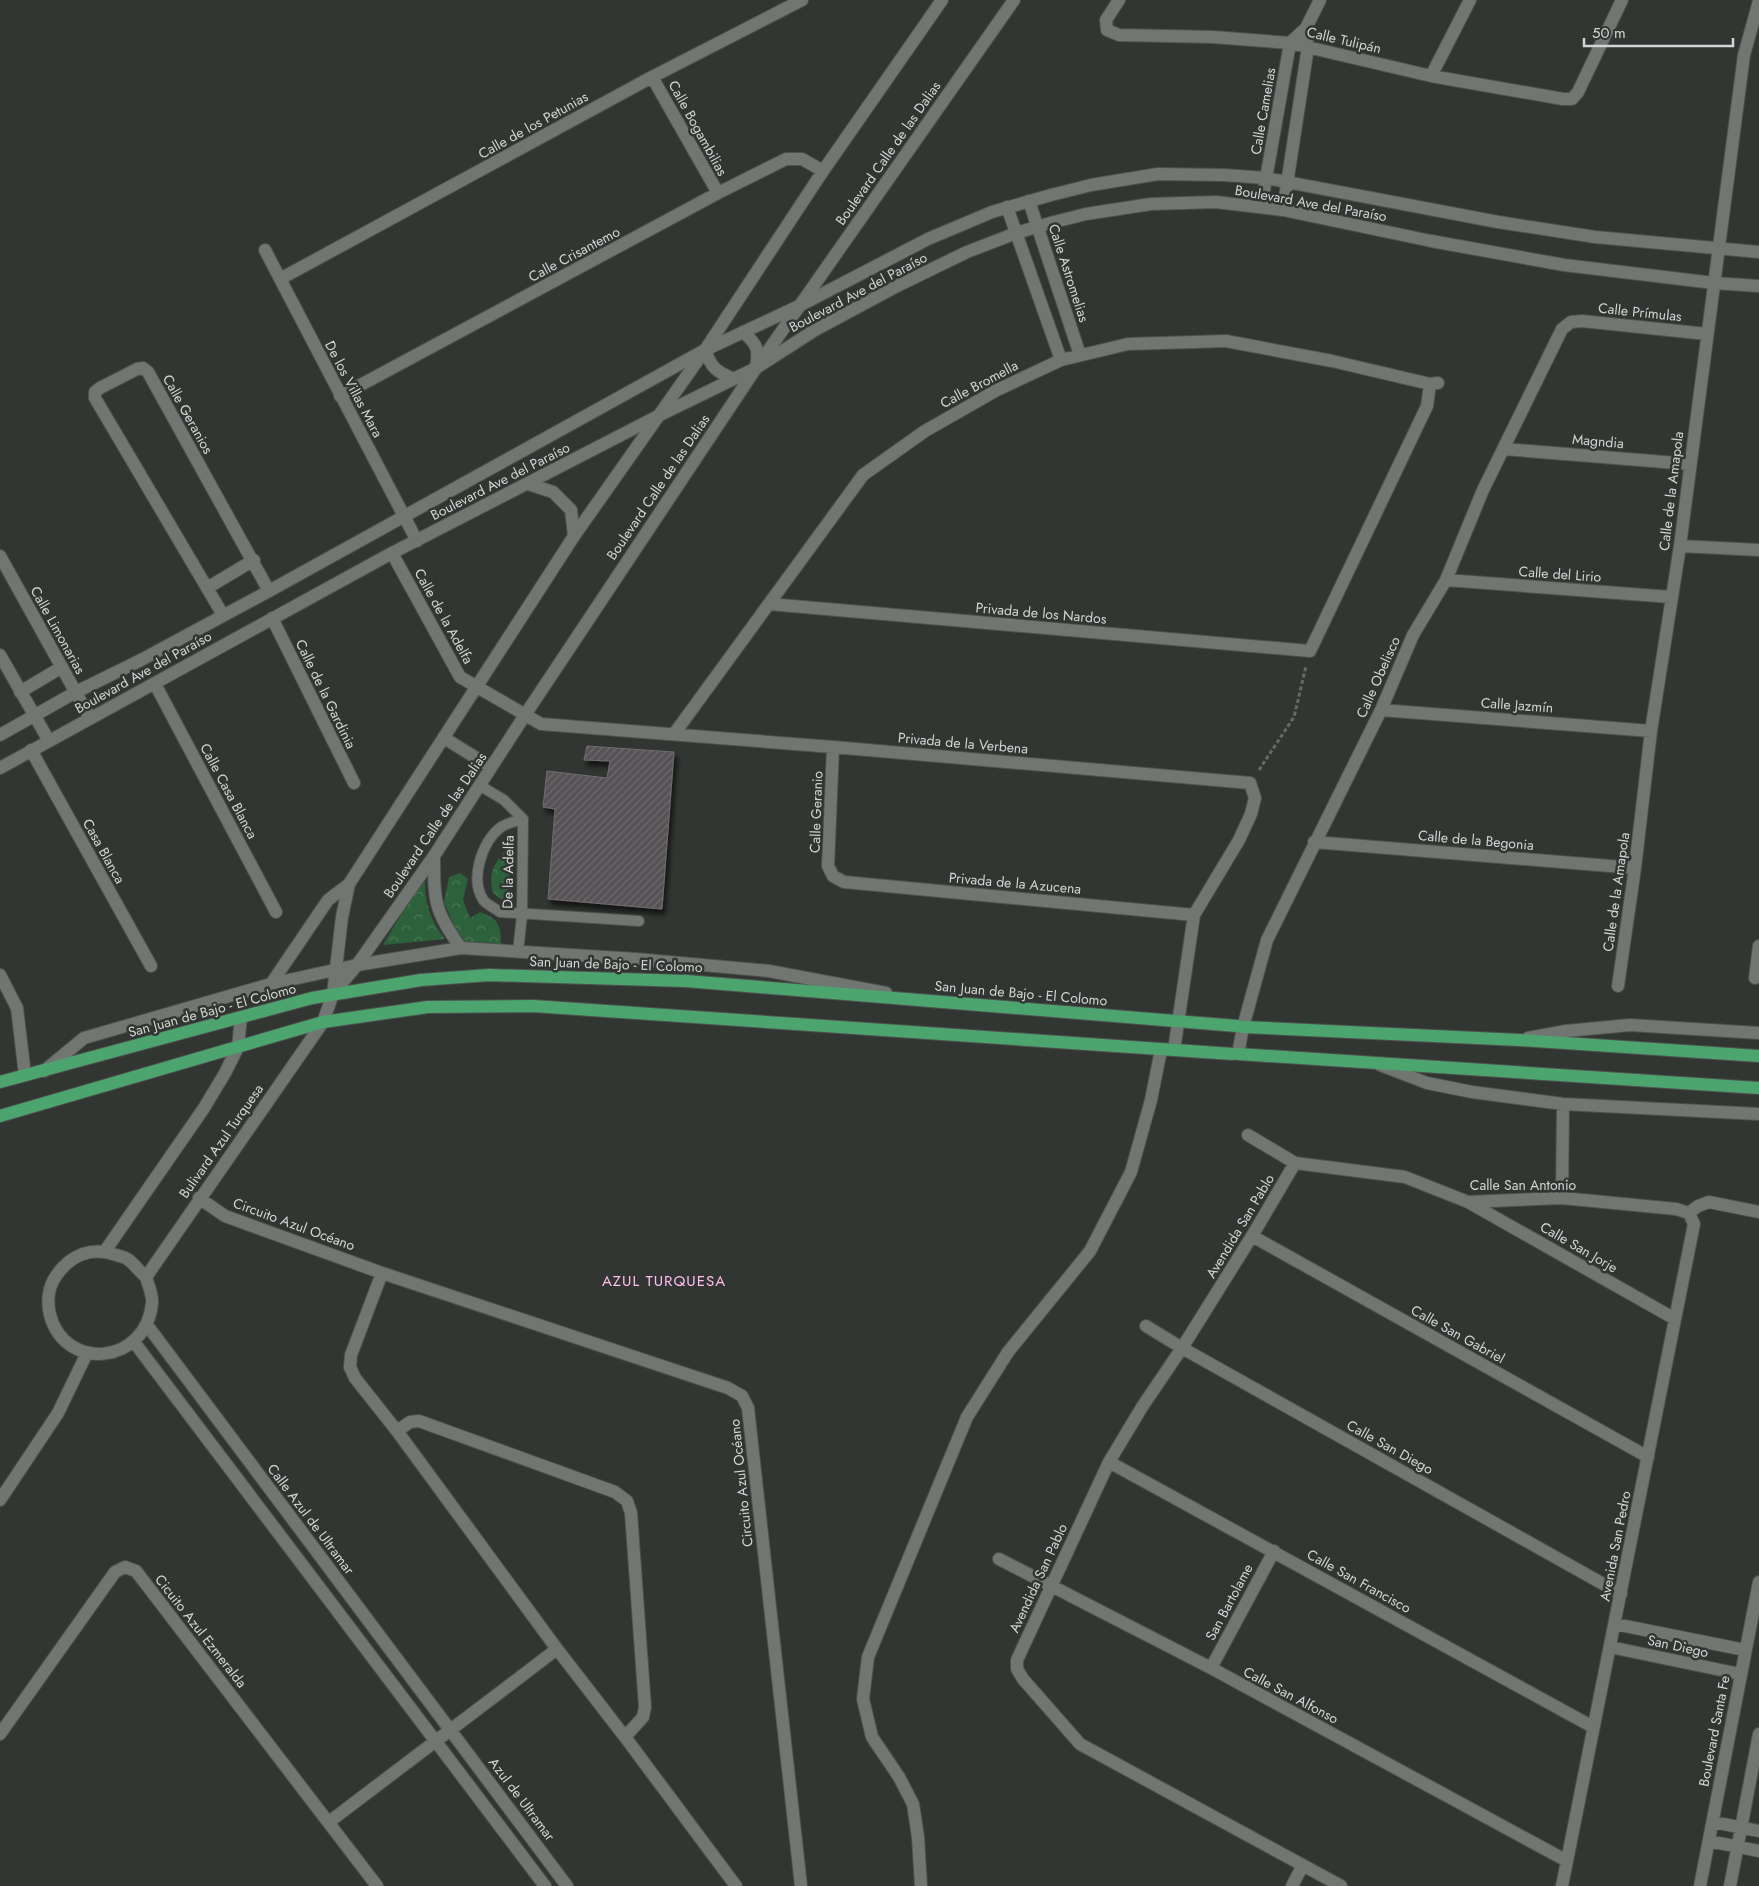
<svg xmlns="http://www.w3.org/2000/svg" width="1759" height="1886" font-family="Jost,sans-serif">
	<defs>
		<pattern id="park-crowns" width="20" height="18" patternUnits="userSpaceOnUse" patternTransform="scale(1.25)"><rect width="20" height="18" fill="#2c613b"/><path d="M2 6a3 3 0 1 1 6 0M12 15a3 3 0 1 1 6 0" fill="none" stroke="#4a7756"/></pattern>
		<pattern id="building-hatch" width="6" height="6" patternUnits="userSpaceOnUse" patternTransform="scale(1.25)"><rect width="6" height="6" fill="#575256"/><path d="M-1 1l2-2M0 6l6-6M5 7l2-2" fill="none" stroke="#6e6a6d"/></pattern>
		<filter id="shadow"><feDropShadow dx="3" dy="5.5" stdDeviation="2.5" flood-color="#0009"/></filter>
	</defs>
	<rect width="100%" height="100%" fill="#323632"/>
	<path fill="url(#park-crowns)" d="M 510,845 L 509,893 L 502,900 L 493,893 C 488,869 495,863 510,845 Z
		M 460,873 L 468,879 L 463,900 L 470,918 L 480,912 C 499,918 501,926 501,945 L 467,944 L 454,926 L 444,902 L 449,877 Z
		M 425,874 C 423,898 430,921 445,939 L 383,945 Z"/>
	<path fill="url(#building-hatch)" stroke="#716c6f" filter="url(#shadow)" d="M 587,746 L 674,752 L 662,909 L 548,899 L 555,809 L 543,807 L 547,771 L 607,778 L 610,761 L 584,760 Z"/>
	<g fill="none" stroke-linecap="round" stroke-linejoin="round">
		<g stroke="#4e514e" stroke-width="12">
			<path id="lane" d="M 479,785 L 504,800 L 523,819 L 522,915 L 518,952
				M 523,819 C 517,821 507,823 501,827 C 482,841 469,880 484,901 C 488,905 496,909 500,912 L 639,921"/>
		</g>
		<g stroke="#4e514e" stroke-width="14">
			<path id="street" d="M 1119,0 L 1106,20 L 1107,30 L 1119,35 L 1213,37 L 1290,43 L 1431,76 L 1563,99 L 1572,99 L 1578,92 L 1622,0
				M 1431,76 L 1470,0
				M 652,77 L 718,193
				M 1029,201 L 1080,355
				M 1007,207 L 1061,360
				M 1261,207 L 1290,43 L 1306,28 L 1320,0
				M 1283,210 L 1308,47 L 1307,40
				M 265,250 L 417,541
				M 280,279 L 652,77 L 802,0
				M 340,396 L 718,193 L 786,159 L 802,159 L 823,171
				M 1504,449 L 1689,464
				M 1680,546 L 1759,550
				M 392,553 L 460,677 L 541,724 L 833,747 L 1250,783 L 1255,798 L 1251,814 L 1239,840 L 1194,915 L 1174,1050
				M 0,556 L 90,718
				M 1446,580 L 1671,597
				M 207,588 L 254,560
				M 769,604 L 1310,651 L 1427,406 L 1430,384
				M 223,615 L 95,398 L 95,392 L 100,388 L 137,369 L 143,368 L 148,372 L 269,591
				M 272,618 L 354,783
				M 0,655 L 49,741
				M 155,684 L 276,912
				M 20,692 L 62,667
				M 1381,710 L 1651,731
				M 674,734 L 863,475 L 925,431 L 997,390 L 1061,360 L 1128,344 L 1226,341 L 1332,361 L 1430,384 L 1438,383
				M 444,738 L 491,767
				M 833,747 L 828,866 L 833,876 L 844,882 L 1194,915
				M 31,750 L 151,966
				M 1314,842 L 1635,868
				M 0,975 L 17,1008 L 25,1075
				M 1755,978 L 1759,946
				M 1618,986 L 1635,868 L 1651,731 L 1680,546 L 1744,55 L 1759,1
				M 333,994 L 357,965 L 434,856 L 525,715 L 756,368 L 1014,0
				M 1528,1038 L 1566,1031 L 1630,1025 L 1759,1033
				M 1238,1054 L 1243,1027 L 1267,940 L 1381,710 L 1413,635 L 1446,580 L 1483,490 L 1562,329 L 1571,322 L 1582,321 L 1707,334
				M 1380,1065 L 1427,1083 L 1472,1092 L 1563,1104 L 1759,1114
				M 1248,1135 L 1295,1163 L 1405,1177 L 1468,1202 L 1562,1198 L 1676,1209 L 1689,1213
				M 1295,1163 L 1252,1236 L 1182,1348 L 1142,1407 L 1109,1462 L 1017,1660 L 1017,1669 L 1023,1679 L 1080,1744 L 1341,1886
				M 199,1198 L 225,1216 L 382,1273 L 728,1388 L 742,1396 L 748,1408 L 801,1886
				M 1562,1198 L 1563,1104
				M 1468,1202 L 1675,1319
				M 1689,1213 L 1698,1206 L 1709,1202 L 1759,1212
				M 1252,1236 L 1648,1457
				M 105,1251 L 204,1108 L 225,1073 L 238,1047 L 241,1017
				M 382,1273 L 351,1355 L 350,1367 L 355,1378 L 397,1431 L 557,1649 L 625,1737 L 736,1886
				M 146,1277 C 140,1272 135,1265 130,1261 C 126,1257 120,1256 116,1255 C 92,1246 70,1255 56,1276 C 48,1287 47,1302 50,1315 C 65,1372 146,1365 152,1303 C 153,1295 148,1285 146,1277 L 323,1022 L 333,994 L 342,917 L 349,884 L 574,536 L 705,350 L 823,171 L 942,0
				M 147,1325 L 567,1886
				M 1146,1326 L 1182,1348 L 1621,1594
				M 134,1342 L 545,1886
				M 397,1431 L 410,1422 L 419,1421 L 615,1492 L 627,1501 L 631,1513 L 645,1707 L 643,1717 L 625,1737
				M 1109,1462 L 1593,1727
				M 0,1500 L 58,1413 L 87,1353
				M 999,1559 L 1211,1668 L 1567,1861
				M 1615,1624 L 1745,1650
				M 1610,1647 L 1740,1674
				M 1211,1668 L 1274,1551
				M 0,1734 L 115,1572 L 125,1567 L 136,1571 L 377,1886
				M 329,1822 L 557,1649
				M 1713,1822 L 1759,1831
				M 1709,1841 L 1759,1851
				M 921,1886 L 918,1837 L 913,1804 L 899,1777 L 872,1737 L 863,1699 L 868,1657 L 967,1417 L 1008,1352 L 1090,1251 L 1131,1172 L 1151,1100 L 1161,1050
				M 1292,1886 L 1303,1865
				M 1562,1886 L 1694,1224 L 1689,1213
				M 1700,1886 L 1759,1582
				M 1730,1886 L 1759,1734"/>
		</g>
		<g stroke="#4e514e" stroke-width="14">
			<path id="secondary" d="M 743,332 C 758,345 759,349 756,368
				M 705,350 C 711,368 717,372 734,379
				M 528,484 L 553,492 L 571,510 L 574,536
				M 0,735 L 76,692 L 141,660 L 269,591 L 705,350 L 799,306 L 928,239 L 992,212 L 1051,195 L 1091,185 L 1158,174 L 1224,175 L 1266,178 L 1498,222 L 1595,237 L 1759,252
				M 0,768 L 392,553 L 660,415 L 756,368 L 815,330 L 899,285 L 967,252 L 1016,233 L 1054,222 L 1086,214 L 1151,204 L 1216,202 L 1283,210 L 1431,241 L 1564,265 L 1714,283 L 1759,286
				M 434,856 C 434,901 434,911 461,948
				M 271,984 L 328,900 L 349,884
				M 44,1071 L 84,1038 L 271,984 L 357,965 L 461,948 L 636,959 L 769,971 L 886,993"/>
		</g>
		<g stroke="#4e514e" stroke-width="14">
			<path id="primary" d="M 1243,1027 L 1519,1040 L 1759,1056
				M 1238,1054 L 1759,1088
				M 0,1082 L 312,998 L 421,980 L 489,975 L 686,981 L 1237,1026
				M 0,1116 L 323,1022 L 428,1007 L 533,1006 L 1233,1054"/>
		</g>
		<path stroke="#666966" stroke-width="3" stroke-dasharray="4 2.5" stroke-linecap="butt" d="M 1259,770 L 1294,717 L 1306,666"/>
		<use href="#lane" stroke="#727673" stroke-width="10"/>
		<use href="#street" stroke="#727673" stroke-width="12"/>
		<use href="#secondary" stroke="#727673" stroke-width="12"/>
		<use href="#primary" stroke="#4ca56e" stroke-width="12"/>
	</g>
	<g text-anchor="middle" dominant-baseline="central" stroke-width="5" stroke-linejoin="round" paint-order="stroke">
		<g font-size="14" fill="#d2d5d3" stroke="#323632">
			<text transform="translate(1344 40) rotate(13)">Calle Tulipán</text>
			<text transform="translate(1263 111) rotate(-80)">Calle Camelias</text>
			<text transform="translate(533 125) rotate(-29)">Calle de los Petunias</text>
			<text transform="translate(698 128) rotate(61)">Calle Bogambilias</text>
			<text transform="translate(888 153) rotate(-55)">Boulevard Calle de las Dalias</text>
			<text transform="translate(1311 203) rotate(10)">Boulevard Ave del Paraíso</text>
			<text transform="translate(574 254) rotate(-28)">Calle Crisantemo</text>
			<text transform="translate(1069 273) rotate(72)">Calle Astromelias</text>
			<text transform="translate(858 292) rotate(-28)">Boulevard Ave del Paraíso</text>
			<text transform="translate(1640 312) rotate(6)">Calle Prímulas</text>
			<text transform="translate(979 384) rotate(-28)">Calle Bromella</text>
			<text transform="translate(354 389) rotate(62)">De los Villas Mara</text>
			<text transform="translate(188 414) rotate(61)">Calle Geranios</text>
			<text transform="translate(1598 441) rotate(5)">Magndia</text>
			<text transform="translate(500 481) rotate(-27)">Boulevard Ave del Paraíso</text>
			<text transform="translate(658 487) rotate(-56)">Boulevard Calle de las Dalias</text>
			<text transform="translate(1671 491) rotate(-83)">Calle de la Amapola</text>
			<text transform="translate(1560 574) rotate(4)">Calle del Lirio</text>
			<text transform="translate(1041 613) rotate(5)">Privada de los Nardos</text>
			<text transform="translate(444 616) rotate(61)">Calle de la Adelfa</text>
			<text transform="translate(58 630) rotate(61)">Calle Limonarias</text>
			<text transform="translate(143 672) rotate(-29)">Boulevard Ave del Paraíso</text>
			<text transform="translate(1378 677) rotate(-66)">Calle Obelisco</text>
			<text transform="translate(326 694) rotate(64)">Calle de la Gardinia</text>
			<text transform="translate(1517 705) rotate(4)">Calle Jazmín</text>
			<text transform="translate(963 743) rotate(5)">Privada de la Verbena</text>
			<text transform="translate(229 791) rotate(62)">Calle Casa Blanca</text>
			<text transform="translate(816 812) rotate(-88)">Calle Geranio</text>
			<text transform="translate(435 825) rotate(-56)">Boulevard Calle de las Dalias</text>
			<text transform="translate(1476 840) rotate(5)">Calle de la Begonia</text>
			<text transform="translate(104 851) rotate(61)">Casa Blanca</text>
			<text transform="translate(508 872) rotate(-89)">De la Adelfa</text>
			<text transform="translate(1015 883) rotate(5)">Privada de la Azucena</text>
			<text transform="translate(1616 892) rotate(-82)">Calle de la Amapola</text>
			<text transform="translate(616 964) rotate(2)">San Juan de Bajo - El Colomo</text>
			<text transform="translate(1021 993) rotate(5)">San Juan de Bajo - El Colomo</text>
			<text transform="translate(212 1010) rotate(-15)">San Juan de Bajo - El Colomo</text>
			<text transform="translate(221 1141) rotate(-55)">Bulivard Azul Turquesa</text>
			<text x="1523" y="1185">Calle San Antonio</text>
			<text transform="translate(294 1224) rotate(20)">Circuito Azul Océano</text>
			<text transform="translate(1240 1226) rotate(-59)">Avendida San Pablo</text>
			<text transform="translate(1579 1247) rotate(30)">Calle San Jorje</text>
			<text transform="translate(1458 1334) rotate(29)">Calle San Gabriel</text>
			<text transform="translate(1390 1447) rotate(29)">Calle San Diego</text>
			<text transform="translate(741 1483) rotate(-96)">Circuito Azul Océano</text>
			<text transform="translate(311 1519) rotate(53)">Calle Azul de Ultramar</text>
			<text transform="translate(1615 1546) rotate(-79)">Avenida San Pedro</text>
			<text transform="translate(1038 1578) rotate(-65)">Avendida San Pablo</text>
			<text transform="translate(1359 1581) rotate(29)">Calle San Francisco</text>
			<text transform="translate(1229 1602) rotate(-62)">San Bartolame</text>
			<text transform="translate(201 1631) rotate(52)">Cicuito Azul Ezmeralda</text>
			<text transform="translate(1678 1646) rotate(12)">San Diego</text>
			<text transform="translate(1291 1695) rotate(28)">Calle San Alfonso</text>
			<text transform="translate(1714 1731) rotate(-79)">Boulevard Santa Fe</text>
			<text transform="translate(522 1799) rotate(53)">Azul de Ultramar</text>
		</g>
		<g font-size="15" letter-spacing="1" fill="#ffbcef" stroke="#323632">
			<text x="664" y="1281">AZUL TURQUESA</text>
		</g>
	</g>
	<path d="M1584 38v8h149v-8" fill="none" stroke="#d2d5d3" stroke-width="2.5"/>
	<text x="1592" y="38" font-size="15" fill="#d2d5d3" stroke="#323632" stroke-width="4" paint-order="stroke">50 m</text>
</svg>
